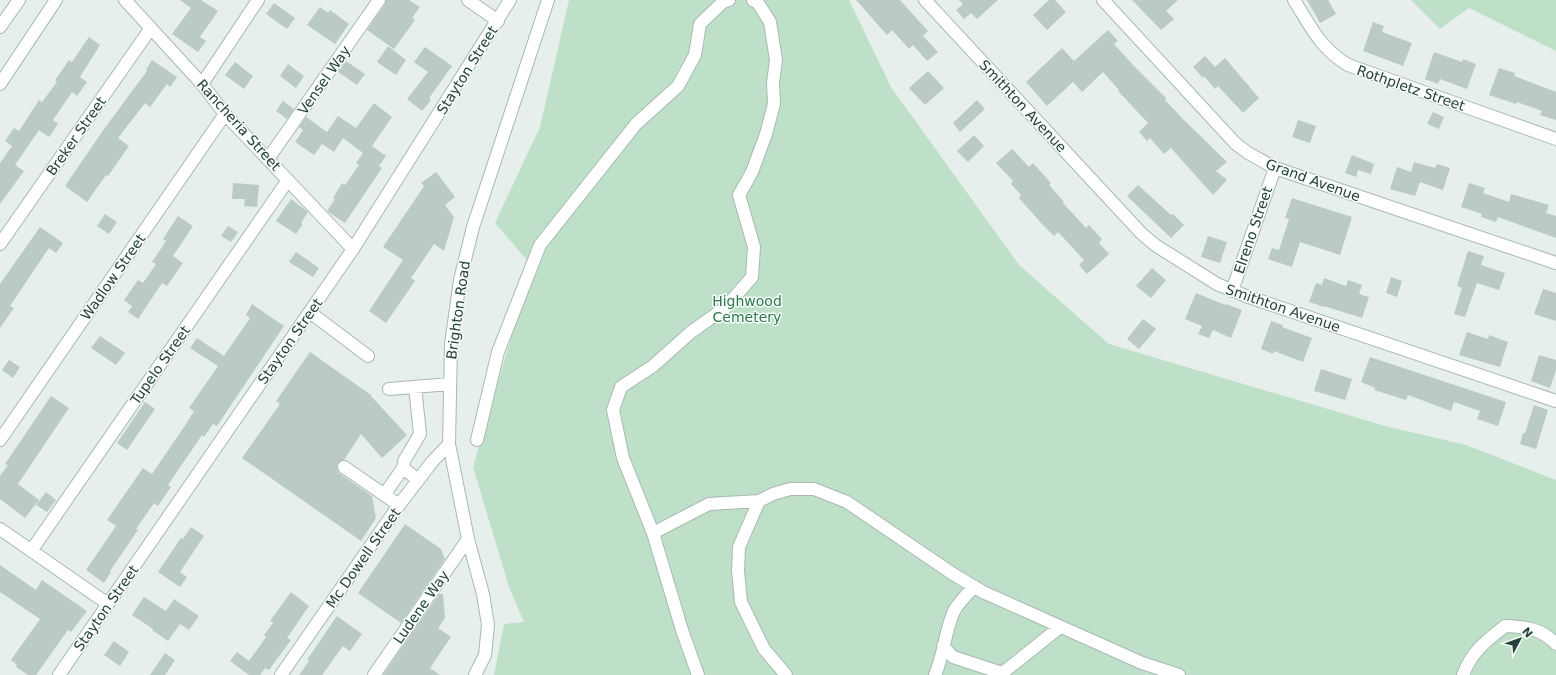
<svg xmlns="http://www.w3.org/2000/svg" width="1556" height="675" font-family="'DejaVu Sans',sans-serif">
	<rect width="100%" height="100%" fill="#e6efeb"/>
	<path fill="#bfe0c8" d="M 569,0 L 849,0 L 891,87 L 1019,265 L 1109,344 L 1385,426 L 1466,445 L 1556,480 L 1556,675 L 494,675 L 504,624 L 524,622 L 509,587 L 473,467 L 532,266 L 495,223 L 540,127 Z
		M 1411,0 L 1556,0 L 1556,51 L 1469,8 L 1440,29 Z"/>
	<path fill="#bbcac4" d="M 180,0 L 201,0 L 218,11 L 200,37 L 206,41 L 198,52 L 172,34 L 191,8 Z
		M 386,0 L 409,0 L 420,7 L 412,18 L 415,20 L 394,49 L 367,30 L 385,4 Z
		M 856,0 L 900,0 L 928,31 L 923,36 L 938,52 L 927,61 L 913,45 L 909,49 L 892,30 L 887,35 Z
		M 959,0 L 998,0 L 977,19 L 971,13 L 964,19 L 956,10 L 963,4 Z
		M 1049,0 L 1055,0 L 1066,12 L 1047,30 L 1033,15 Z
		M 1132,0 L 1178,0 L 1166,11 L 1174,19 L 1161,30 Z
		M 1307,0 L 1328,0 L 1336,14 L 1320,23 Z
		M 274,3 L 295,18 L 287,29 L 266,14 Z
		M 320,7 L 328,13 L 330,10 L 349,24 L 335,44 L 307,25 Z
		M 1373,22 L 1384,26 L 1382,32 L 1412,43 L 1403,66 L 1363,51 Z
		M 1108,30 L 1118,41 L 1114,44 L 1133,65 L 1166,98 L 1165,100 L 1183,119 L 1227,162 L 1216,171 L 1227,180 L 1213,195 L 1171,148 L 1164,154 L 1150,138 L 1147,141 L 1139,132 L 1148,123 L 1118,91 L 1119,90 L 1103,72 L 1082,92 L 1073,82 L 1047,106 L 1026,82 L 1062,48 L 1074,61 Z
		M 89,37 L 100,45 L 80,77 L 87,82 L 77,96 L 72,92 L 53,120 L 58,124 L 49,137 L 39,130 L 15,165 L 24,171 L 0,204 L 0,163 L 12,146 L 5,141 L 14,128 L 19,131 L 39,100 L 42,102 L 57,82 L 55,80 L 69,60 L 72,62 Z
		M 388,46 L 406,60 L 396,75 L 377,62 Z
		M 425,47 L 452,66 L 429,98 L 431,100 L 422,111 L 407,99 L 428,72 L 414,62 Z
		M 1434,52 L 1462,62 L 1463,59 L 1476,64 L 1467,89 L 1440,79 L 1438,84 L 1425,79 Z
		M 1205,56 L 1215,67 L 1225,58 L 1259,98 L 1243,113 L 1218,86 L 1215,89 L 1204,76 L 1203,78 L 1193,67 Z
		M 152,60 L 177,77 L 170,87 L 167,84 L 150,107 L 145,103 L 118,138 L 129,146 L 108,176 L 106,175 L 87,202 L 65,186 L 104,129 L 147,71 L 146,70 Z
		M 346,61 L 365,74 L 357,85 L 338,72 Z
		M 235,62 L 253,76 L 244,89 L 225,75 Z
		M 288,64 L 304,76 L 296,88 L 280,76 Z
		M 1499,68 L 1515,73 L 1514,76 L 1556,92 L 1556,120 L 1540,115 L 1542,111 L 1517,102 L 1516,104 L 1489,95 Z
		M 928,71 L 944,88 L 925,105 L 909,88 Z
		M 977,100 L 985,109 L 960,132 L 953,123 Z
		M 283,101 L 294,109 L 287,119 L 276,111 Z
		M 374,103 L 392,117 L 372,146 L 386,156 L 379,166 L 382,168 L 345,223 L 327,211 L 335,199 L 333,198 L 342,183 L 345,185 L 359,165 L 356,163 L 363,153 L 343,138 L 334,152 L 322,144 L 314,155 L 295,142 L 303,130 L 299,127 L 306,117 L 327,132 L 338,116 L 356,128 Z
		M 1433,112 L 1444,117 L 1439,129 L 1427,124 Z
		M 1298,120 L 1316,126 L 1310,143 L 1292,137 Z
		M 974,135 L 984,146 L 968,162 L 957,151 Z
		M 1012,149 L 1029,167 L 1033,163 L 1051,183 L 1049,185 L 1064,202 L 1063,203 L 1086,228 L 1089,225 L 1102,239 L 1099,243 L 1109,254 L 1087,274 L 1079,265 L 1084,260 L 1058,232 L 1054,236 L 1041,223 L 1019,198 L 1021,195 L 1011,184 L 1013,181 L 996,163 Z
		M 1352,155 L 1374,164 L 1371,174 L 1358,170 L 1356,177 L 1345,173 Z
		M 1414,162 L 1435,168 L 1437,164 L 1450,168 L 1443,190 L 1420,182 L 1415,196 L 1390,189 L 1397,167 L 1411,172 Z
		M 436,172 L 455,197 L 445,205 L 454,217 L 444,251 L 434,244 L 411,278 L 415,281 L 386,323 L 369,311 L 403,260 L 383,247 L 424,186 L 421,183 Z
		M 233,183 L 259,185 L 257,207 L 244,206 L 245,199 L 232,199 Z
		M 1469,183 L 1485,188 L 1483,193 L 1509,202 L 1511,194 L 1549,205 L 1546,213 L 1556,216 L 1556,238 L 1498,217 L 1496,222 L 1481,217 L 1482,214 L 1461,207 Z
		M 1138,185 L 1171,215 L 1173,214 L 1184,225 L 1171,238 L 1127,196 Z
		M 1292,198 L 1352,217 L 1340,255 L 1300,242 L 1292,267 L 1268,259 L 1272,248 L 1279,250 L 1289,219 L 1285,218 Z
		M 291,199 L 308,212 L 301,223 L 303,224 L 296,234 L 276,221 Z
		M 105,214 L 117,222 L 109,234 L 97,226 Z
		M 178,216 L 193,226 L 173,256 L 183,263 L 167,286 L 162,283 L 138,319 L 128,312 L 132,306 L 124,300 L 138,280 L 143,283 L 156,264 L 152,262 L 166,241 L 163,239 Z
		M 228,226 L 238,232 L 231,242 L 221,236 Z
		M 40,227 L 63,243 L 56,253 L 49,248 L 10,306 L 14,308 L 0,328 L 0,284 Z
		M 1208,236 L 1227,242 L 1220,263 L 1201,257 Z
		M 1468,251 L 1484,256 L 1481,265 L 1505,273 L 1499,290 L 1477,283 L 1465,317 L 1454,314 L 1462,288 L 1457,286 Z
		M 296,252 L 319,268 L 313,277 L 289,262 Z
		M 1152,268 L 1166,280 L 1151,298 L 1136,286 Z
		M 1391,277 L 1402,281 L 1397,297 L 1386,293 Z
		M 1324,278 L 1346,286 L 1348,280 L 1362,285 L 1359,294 L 1369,297 L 1362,318 L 1324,306 L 1324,307 L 1309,302 L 1316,283 L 1322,285 Z
		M 1543,289 L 1556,293 L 1556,321 L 1534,314 Z
		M 1196,293 L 1225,305 L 1226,304 L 1242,310 L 1231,338 L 1213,330 L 1209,338 L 1198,334 L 1202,326 L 1185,319 Z
		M 252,304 L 284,326 L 217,426 L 213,424 L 204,437 L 202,435 L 168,485 L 171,487 L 158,506 L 154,503 L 136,529 L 138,530 L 110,571 L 111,572 L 104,583 L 86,570 L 116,526 L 107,520 L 143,468 L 152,474 L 186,424 L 194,411 L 189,408 L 218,366 L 190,348 L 197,338 L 224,356 L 250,318 L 246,315 Z
		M 1143,319 L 1156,329 L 1139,349 L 1127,339 Z
		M 1271,321 L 1283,325 L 1282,327 L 1312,338 L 1303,362 L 1274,351 L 1273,354 L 1261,349 Z
		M 1467,332 L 1488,339 L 1489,335 L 1508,342 L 1500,367 L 1459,355 Z
		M 100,336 L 125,353 L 116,365 L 91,348 Z
		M 310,352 L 371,395 L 371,396 L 407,435 L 382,458 L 361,434 L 344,460 L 338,463 L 337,470 L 339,473 L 372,496 L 376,518 L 361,541 L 242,458 L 280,404 L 276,401 Z
		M 1539,355 L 1556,360 L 1556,370 L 1550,388 L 1531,381 Z
		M 1370,357 L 1506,402 L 1498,426 L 1477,419 L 1480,411 L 1454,402 L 1451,411 L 1408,395 L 1406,400 L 1374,390 L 1375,388 L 1361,382 Z
		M 9,360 L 20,367 L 13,378 L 2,370 Z
		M 1321,369 L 1352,379 L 1345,400 L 1314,391 Z
		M 51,396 L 69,408 L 18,484 L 39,500 L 25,518 L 0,499 L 0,476 L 8,465 L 5,464 Z
		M 145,402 L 155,409 L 127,450 L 117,443 Z
		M 1534,405 L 1548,410 L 1536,449 L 1520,444 L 1523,433 L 1525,433 Z
		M 46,492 L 56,500 L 47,512 L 36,505 Z
		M 405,524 L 441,549 L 445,559 L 401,623 L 358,593 Z
		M 191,527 L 204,536 L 180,572 L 187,577 L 180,587 L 158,572 L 181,538 L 183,539 Z
		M 0,565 L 36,590 L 42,580 L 87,611 L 71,632 L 68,630 L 36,675 L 28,675 L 16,667 L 17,665 L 11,660 L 40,619 L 0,592 Z
		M 291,592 L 309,606 L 287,638 L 291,640 L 269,670 L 265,668 L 260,675 L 249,675 L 230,661 L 237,652 L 249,661 L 266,637 L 264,635 L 273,623 L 270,621 Z
		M 439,594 L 443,594 L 445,618 L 438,628 L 451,637 L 430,668 L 440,675 L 383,675 Z
		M 144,597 L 166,611 L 174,599 L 199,616 L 189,630 L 180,624 L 168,641 L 152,630 L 153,629 L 132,615 Z
		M 337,616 L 362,634 L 350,651 L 343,646 L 322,675 L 299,675 L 309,661 L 307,660 Z
		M 114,641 L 129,652 L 120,666 L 104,655 Z
		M 165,653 L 175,660 L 165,675 L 150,675 Z"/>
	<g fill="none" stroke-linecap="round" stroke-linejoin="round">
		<g stroke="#a8b8b2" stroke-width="14">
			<path id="minor" d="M 125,0 L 202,84 L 225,114 L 353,249
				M 468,0 L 498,21
				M 925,0 L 1141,233 L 1155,245 L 1217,284 L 1246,296 L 1556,401
				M 1103,0 L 1235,143 L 1248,153 L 1275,168 L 1556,263
				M 1294,0 C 1311,27 1320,48 1348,65 L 1556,139
				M 0,27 L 19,0
				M 0,84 L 56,0
				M 202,84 L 258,0
				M 268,159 L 379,0
				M 0,244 L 151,28
				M 1232,291 L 1275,168
				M 311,313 L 368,356
				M 415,387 L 420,434 L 404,461 L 403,468 L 418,480
				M 389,389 L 450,384
				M 0,440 L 225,114
				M 477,440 L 498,352 L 540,245 L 636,124 L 678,86 L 695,55 L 700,24 L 723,2 L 729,0
				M 344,467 L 399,505
				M 384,495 L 403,468
				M 0,529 L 108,604
				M 653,533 L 623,458 L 613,410 L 621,387 L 653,366 L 691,332 L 725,308 L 752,277 L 754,247 L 739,195 L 752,172 L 766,134 L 774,104 L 773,83 L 776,60 L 770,22 L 758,3 L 753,0
				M 31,551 L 288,180
				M 943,646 L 953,657 L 1002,673
				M 59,675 L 353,249 L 510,0
				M 281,675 L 399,505 L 432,462 L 449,444
				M 374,675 L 468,539
				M 475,675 L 485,655 L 488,625 L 483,594 L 468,539 L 449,444 L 451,344 L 460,280 L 473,227 L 548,0
				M 698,675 L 682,630 L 653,533 L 709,504 L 759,501
				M 786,675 L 764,649 L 741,602 L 738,571 L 739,547 L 759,501 L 773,494 L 790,489 L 814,489 L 847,502 L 953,574 L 983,592 L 1142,663 L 1179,675
				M 935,675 C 944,654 945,631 954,611 C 959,602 967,594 974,587
				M 1000,675 L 1060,627
				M 1463,675 C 1472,651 1486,641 1505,626 C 1526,627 1541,628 1556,644"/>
		</g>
		<use href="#minor" stroke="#fff" stroke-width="12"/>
	</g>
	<g text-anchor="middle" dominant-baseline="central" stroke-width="3" stroke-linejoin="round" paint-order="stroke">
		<g font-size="14" fill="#24423a" stroke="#f7fbf9">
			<text transform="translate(467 70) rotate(-58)">Stayton Street</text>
			<text transform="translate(324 80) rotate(-55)">Vensel Way</text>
			<text transform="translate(1411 88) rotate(19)">Rothpletz Street</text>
			<text transform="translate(1023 106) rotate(47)">Smithton Avenue</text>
			<text transform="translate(239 125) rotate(48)">Rancheria Street</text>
			<text transform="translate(76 136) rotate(-55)">Breker Street</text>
			<text transform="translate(1313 180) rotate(20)">Grand Avenue</text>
			<text transform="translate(1253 230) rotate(-71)">Elreno Street</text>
			<text transform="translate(113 277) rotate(-55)">Wadlow Street</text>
			<text transform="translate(1283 308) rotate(19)">Smithton Avenue</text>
			<text transform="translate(458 310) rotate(-82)">Brighton Road</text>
			<text transform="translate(290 341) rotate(-55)">Stayton Street</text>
			<text transform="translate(160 365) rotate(-55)">Tupelo Street</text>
			<text transform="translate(363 558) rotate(-55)">Mc Dowell Street</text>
			<text transform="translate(421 607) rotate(-55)">Ludene Way</text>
			<text transform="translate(106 608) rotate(-55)">Stayton Street</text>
		</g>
		<g font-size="14" fill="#2d7a4b" stroke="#f7fbf9">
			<text x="747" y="301">Highwood<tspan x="747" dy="16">Cemetery</tspan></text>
		</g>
	</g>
	<g transform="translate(1520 639) rotate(49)" stroke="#f7fbf9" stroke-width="3" paint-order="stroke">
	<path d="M0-3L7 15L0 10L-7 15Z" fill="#24423a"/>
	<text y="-6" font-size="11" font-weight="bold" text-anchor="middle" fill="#24423a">N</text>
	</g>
</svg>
